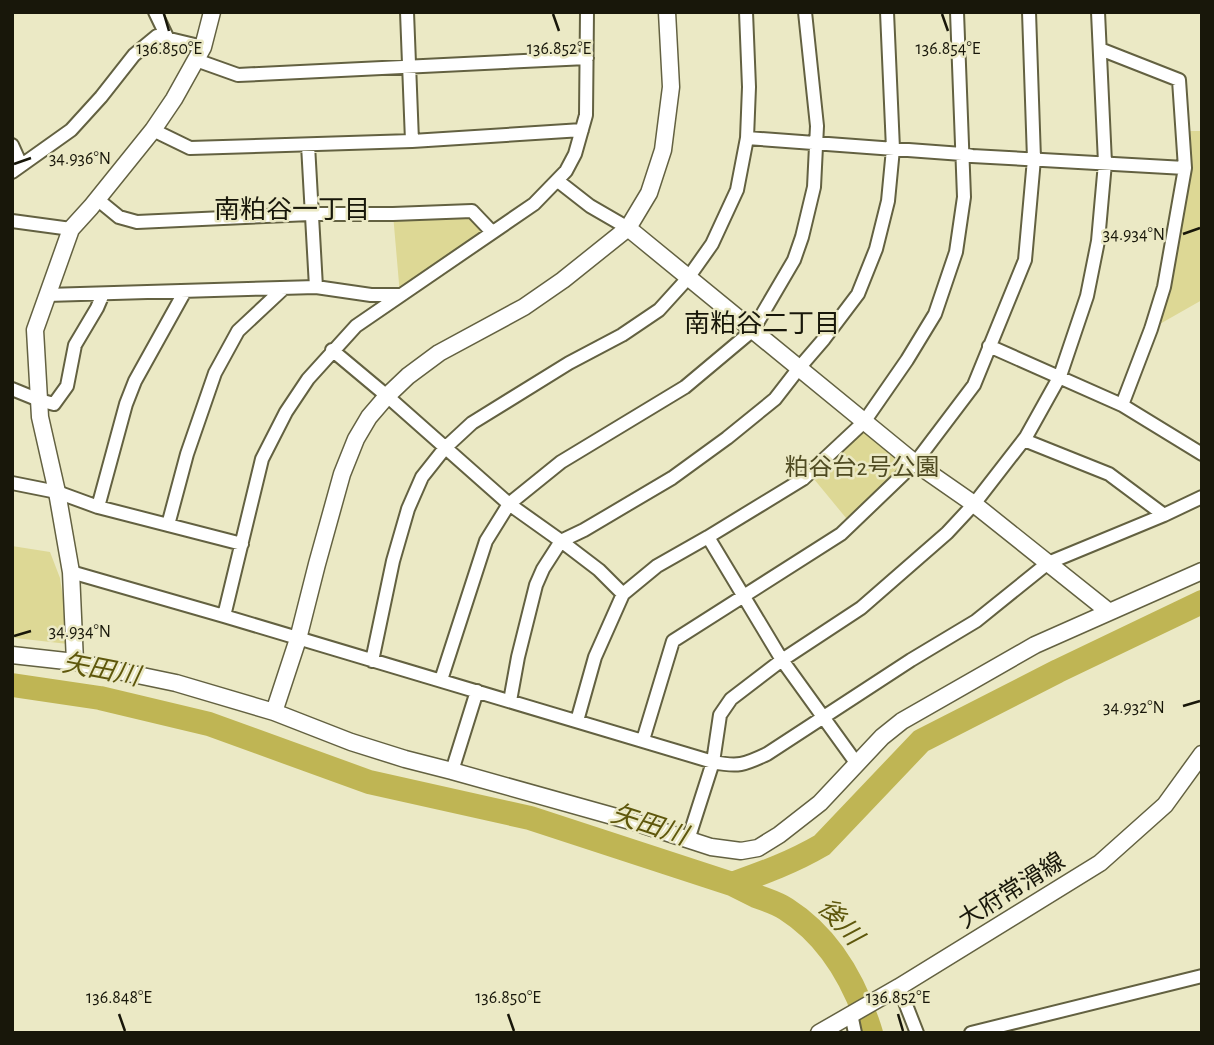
<svg xmlns="http://www.w3.org/2000/svg" width="1214" height="1045" font-family="'Alegreya Sans','Noto Sans JP',sans-serif">
	<rect width="100%" height="100%" fill="#ebe9c5"/>
	<path fill="#ddd895" d="M 1182,131 L 1202,131 L 1202,300 L 1151,329 L 1185,168 Z
		M 472,211 L 492,232 L 400,295 L 393,214 Z
		M 864,422 L 915,463 L 851,524 L 809,473 Z
		M 12,546 L 50,552 L 60,578 L 64,605 L 68,644 L 15,638 L 12,625 Z"/>
	<g fill="none" stroke-linecap="round" stroke-linejoin="round">
		<path stroke="#bfb554" stroke-width="24" d="M 12,685 L 100,698 L 209,724 L 369,782 L 530,818 L 732,884 C 740,888 748,892 756,896 C 766,900 777,903 786,909 C 830,937 856,984 871,1033
			M 732,884 C 763,873 793,862 822,845 L 921,741 L 1058,671 L 1202,602"/>
		<g stroke="#636141" stroke-width="16">
			<path id="street" d="M 155,12 L 168,39
				M 407,12 L 412,141
				M 1100,49 L 1179,80 L 1185,168 L 1164,287 L 1151,329 L 1122,405
				M 196,60 L 238,75 L 587,58
				M 153,130 L 190,148 L 412,141 L 582,130
				M 747,138 L 962,154 L 972,156 L 1185,168
				M 12,145 L 21,165
				M 308,145 L 316,287
				M 12,172 L 71,130 L 101,97 L 134,55 L 157,36 L 203,47
				M 558,181 L 590,206 L 628,228
				M 97,199 L 119,217 L 137,222 L 310,214 L 393,214 L 472,211 L 492,232
				M 12,221 L 71,229
				M 47,295 L 316,287 L 371,295 L 400,295
				M 989,346 L 1122,405 L 1202,454
				M 332,350 L 387,396 L 509,504 L 561,541 L 599,570 L 623,594
				M 12,389 L 39,400 L 54,404 L 67,386 L 75,345 L 97,308 L 103,294
				M 1024,440 L 1109,474 L 1164,515 L 1202,497
				M 12,483 L 57,492 L 98,507 L 242,544
				M 98,507 L 126,404 L 135,381 L 185,291
				M 168,525 L 187,454 L 215,373 L 238,331 L 284,288
				M 708,537 L 782,660 L 857,764
				M 71,572 L 224,616 L 713,762 C 738,767 744,765 767,754 L 911,660 L 976,621 L 1048,563 L 1164,515
				M 224,616 L 262,459 L 286,412 L 308,379 L 356,326 L 534,204 L 566,171 L 575,154 L 586,115 L 587,12
				M 372,661 L 393,561 L 408,509 L 422,477 L 445,448 L 472,423 L 569,363 L 622,335 L 659,310 L 688,278 L 712,244 L 737,190 L 747,138 L 749,87 L 746,12
				M 441,680 L 486,541 L 509,504 L 561,462 L 685,387 L 753,330 L 794,260 L 802,237 L 814,187 L 817,126 L 805,12
				M 510,701 L 518,657 L 536,585 L 543,569 L 561,541 L 584,530 L 672,478 L 727,438 L 775,399 L 799,368 L 824,339 L 858,294 L 876,249 L 888,201 L 893,149 L 887,12
				M 577,721 L 595,657 L 623,594 L 657,566 L 708,537 L 803,479 L 864,422 L 907,360 L 935,314 L 956,252 L 964,197 L 957,12
				M 643,740 L 673,641 L 841,534 L 915,463 L 974,385 L 1025,260 L 1034,159 L 1029,12
				M 452,771 L 477,691
				M 688,840 L 713,762 L 720,715 L 731,699 L 782,660 L 861,608 L 947,533 L 974,504 L 1026,437 L 1060,376 L 1087,296 L 1098,241 L 1105,163 L 1098,12
				M 899,987 L 917,1033
				M 851,1014 L 855,1033
				M 971,1033 L 1202,976"/>
		</g>
		<g stroke="#636141" stroke-width="19">
			<path id="secondary" d="M 628,228 L 915,463 L 974,504 L 1108,611
				M 12,655 L 75,662 L 176,683 L 274,712 L 351,742 L 405,759 L 452,771 L 634,822 L 711,847 L 741,851 L 758,848 L 779,835 L 820,803 L 882,737 L 902,721 L 1035,645 L 1202,571
				M 75,662 L 71,572 L 57,492 L 40,417 L 35,330 L 71,229 L 91,207 L 153,130 L 174,99 L 203,47 L 212,12
				M 274,712 L 298,639 L 317,564 L 342,474 L 356,439 L 369,417 L 387,396 L 408,376 L 439,353 L 524,307 L 563,280 L 628,228 L 649,193 L 663,150 L 671,87 L 667,12
				M 819,1033 L 899,987 L 1100,863 L 1165,805 L 1202,754"/>
		</g>
		<use href="#street" stroke="#fff" stroke-width="12"/>
		<use href="#secondary" stroke="#fff" stroke-width="16"/>
	</g>
	<path fill="none" stroke="#18170a" stroke-width="2.5" d="M 164,14 L 169,31M 553,14 L 559,31M 942,14 L 948,31M 14,164 L 31,158M 1183,234 L 1200,228M 14,636 L 31,631M 1183,706 L 1200,701M 119,1014 L 125,1031M 508,1014 L 514,1031M 898,1014 L 903,1031"/>
	<g text-anchor="middle" dominant-baseline="central" stroke-width="5" stroke-linejoin="round" paint-order="stroke">
		<g font-size="24" fill="#4f4b22" stroke="#ebe9c5">
			<text x="862" y="468">粕谷台2号公園</text>
		</g>
		<g font-size="24" fill="#18170a" stroke="#ebe9c5">
			<text transform="translate(1012 891) rotate(-32)">大府常滑線</text>
		</g>
		<g font-size="26" fill="#18170a" stroke="#ebe9c5">
			<text x="292" y="210">南粕谷一丁目</text>
			<text x="762" y="324">南粕谷二丁目</text>
		</g>
		<g font-size="26" font-style="italic" fill="#5e570c" stroke="#ebe9c5">
			<text transform="translate(101 670) rotate(11)">矢田川</text>
			<text transform="translate(649 825) rotate(18)">矢田川</text>
			<text transform="translate(840 922) rotate(48)">後川</text>
		</g>
	</g>
	<g font-size="18" text-anchor="middle" fill="#18170a" stroke="#ebe9c5" stroke-width="5" stroke-linejoin="round" paint-order="stroke">
		<text x="169" y="54">136.850°E</text>
		<text x="559" y="54">136.852°E</text>
		<text x="948" y="54">136.854°E</text>
		<text x="80" y="164">34.936°N</text>
		<text x="1134" y="240">34.934°N</text>
		<text x="80" y="637">34.934°N</text>
		<text x="1134" y="713">34.932°N</text>
		<text x="119" y="1003">136.848°E</text>
		<text x="508" y="1003">136.850°E</text>
		<text x="898" y="1003">136.852°E</text>
	</g>
	<rect width="1214" height="1045" fill="none" stroke="#18170a" stroke-width="28"/>
</svg>
